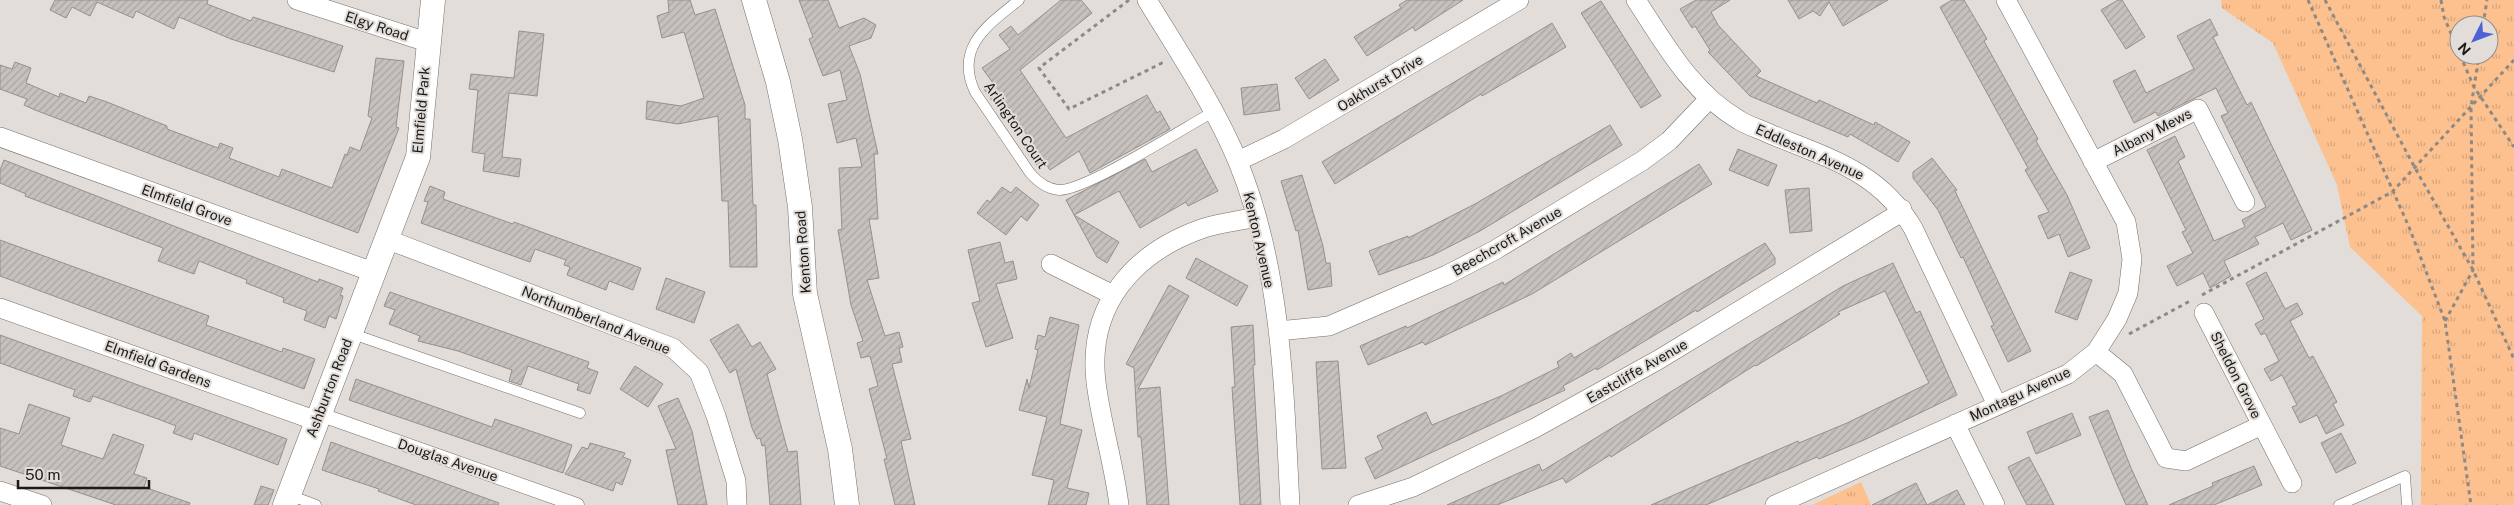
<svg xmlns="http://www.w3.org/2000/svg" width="2514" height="505" font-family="'Public Sans',sans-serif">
	<defs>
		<pattern id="grass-tufts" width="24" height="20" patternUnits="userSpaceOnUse" patternTransform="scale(1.25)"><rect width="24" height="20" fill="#fcc18f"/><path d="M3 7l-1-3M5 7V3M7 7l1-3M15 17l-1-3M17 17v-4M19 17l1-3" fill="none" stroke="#d7a57b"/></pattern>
		<pattern id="building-hatch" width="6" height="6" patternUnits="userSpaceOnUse" patternTransform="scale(1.25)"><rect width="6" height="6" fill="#c6c1bd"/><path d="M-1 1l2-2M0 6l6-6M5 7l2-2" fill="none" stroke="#aaa5a2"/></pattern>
	</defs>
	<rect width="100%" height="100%" fill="#e2ddd9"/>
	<path fill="url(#grass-tufts)" fill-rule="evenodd" d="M 2221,0 L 2514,0 L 2514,505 L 2421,505 L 2422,316 L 2350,247 L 2337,185 L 2273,43 L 2222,8 ZM 2459,25 L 2489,25 L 2489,55 L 2459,55 Z
		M 1861,482 L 1871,505 L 1812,505 Z"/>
	<path fill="url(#building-hatch)" stroke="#95908c" d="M 55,0 L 208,0 L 207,4 L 251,21 L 253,17 L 343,46 L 334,72 L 231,39 L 179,17 L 174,29 L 136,11 L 133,18 L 97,2 L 90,16 L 72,7 L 66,18 L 50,10 Z
		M 668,0 L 690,0 L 695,15 L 715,9 L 745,105 L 745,119 L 750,119 L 753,205 L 756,205 L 757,267 L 730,267 L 728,201 L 722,201 L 718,116 L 678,124 L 646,119 L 647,101 L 681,106 L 704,98 L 684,32 L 662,38 L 657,16 L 669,12 Z
		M 799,0 L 828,0 L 839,28 L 864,18 L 876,25 L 871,38 L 849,46 L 860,74 L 878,154 L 874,154 L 878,219 L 869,219 L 879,278 L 867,280 L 885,336 L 899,332 L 903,347 L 899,348 L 902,362 L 892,364 L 911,439 L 901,441 L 915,505 L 895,505 L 884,459 L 887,459 L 869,389 L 878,386 L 870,356 L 861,358 L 857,343 L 863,341 L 851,305 L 838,230 L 842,229 L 839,168 L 862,167 L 856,138 L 837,143 L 828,104 L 847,100 L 840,70 L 823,76 L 809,39 L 813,37 Z
		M 1061,0 L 1081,0 L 1092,13 L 1020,70 L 1066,138 L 1147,95 L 1157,113 L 1160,111 L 1170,129 L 1090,173 L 1079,151 L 1050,170 L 1043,160 L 1036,165 L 1024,147 L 1032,142 L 1001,97 L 993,102 L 984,89 L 993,83 L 982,68 L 1010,49 L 999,35 L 1011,26 L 1018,35 Z
		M 1407,0 L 1463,0 L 1415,31 L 1413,27 L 1367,56 L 1354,37 L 1401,8 L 1399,5 Z
		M 1696,0 L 1730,0 L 1711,12 L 1718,25 L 1761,71 L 1756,76 L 1817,103 L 1819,100 L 1874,125 L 1875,122 L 1910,142 L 1898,162 L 1850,134 L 1848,137 L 1750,96 L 1708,52 L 1710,50 L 1695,26 L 1692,28 L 1680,9 Z
		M 1788,0 L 1888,0 L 1843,26 L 1829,2 L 1820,16 L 1813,11 L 1799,19 Z
		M 1952,0 L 1964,0 L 1987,39 L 1984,41 L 2038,139 L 2036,141 L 2067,195 L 2090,248 L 2068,257 L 2059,234 L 2048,239 L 2038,216 L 2049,212 L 2025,170 L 2028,168 L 1940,7 Z
		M 2118,0 L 2122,0 L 2145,37 L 2126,49 L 2101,10 Z
		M 1601,1 L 1661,96 L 1641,108 L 1581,13 Z
		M 2210,19 L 2218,35 L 2213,37 L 2247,105 L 2251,102 L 2312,230 L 2291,240 L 2283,223 L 2255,237 L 2259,244 L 2224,261 L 2231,276 L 2210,288 L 2203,273 L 2177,286 L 2167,266 L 2193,253 L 2182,232 L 2186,230 L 2147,150 L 2175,136 L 2185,157 L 2178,161 L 2214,241 L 2245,227 L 2242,220 L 2266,207 L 2221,116 L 2228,113 L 2216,88 L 2158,116 L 2156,112 L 2134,123 L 2113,81 L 2135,70 L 2146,93 L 2194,69 L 2177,36 Z
		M 1552,23 L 1566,47 L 1482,96 L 1481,94 L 1335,184 L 1322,162 Z
		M 519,31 L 544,34 L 537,96 L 509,93 L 502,157 L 521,159 L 519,177 L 483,171 L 485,154 L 472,152 L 478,90 L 469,89 L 471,74 L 514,78 Z
		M 376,58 L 404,61 L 396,127 L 399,128 L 358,233 L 35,110 L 24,105 L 27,99 L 0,89 L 0,65 L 12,69 L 15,62 L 31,68 L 26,83 L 59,97 L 60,93 L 86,103 L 89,96 L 107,102 L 167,126 L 167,129 L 218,148 L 220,143 L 233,148 L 229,158 L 279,177 L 282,169 L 332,188 L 345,154 L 347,155 L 350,147 L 360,151 L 372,118 L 368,116 Z
		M 1325,59 L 1339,80 L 1309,99 L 1295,78 Z
		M 1277,84 L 1280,110 L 1244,115 L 1241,88 Z
		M 1610,125 L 1622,145 L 1480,231 L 1433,255 L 1379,275 L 1369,251 L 1408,236 L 1408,238 L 1475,204 Z
		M 1196,149 L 1218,191 L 1188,206 L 1186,202 L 1140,228 L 1119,191 L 1074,215 L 1119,242 L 1107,263 L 1097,257 L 1066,200 L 1145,159 L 1152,172 Z
		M 1738,149 L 1777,165 L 1768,186 L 1729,170 Z
		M 1932,158 L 1957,190 L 1955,191 L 2031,351 L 2008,362 L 1991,326 L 1994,325 L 1963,257 L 1961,258 L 1938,210 L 1913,178 L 1913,172 Z
		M 4,160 L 318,282 L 319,279 L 343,288 L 340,295 L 343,296 L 342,300 L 336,319 L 329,316 L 325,328 L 304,320 L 307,311 L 283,302 L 284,298 L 246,283 L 247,280 L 199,261 L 194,274 L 158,261 L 163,248 L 25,196 L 26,194 L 0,183 L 0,170 Z
		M 1699,164 L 1712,184 L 1532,294 L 1425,345 L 1423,342 L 1368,365 L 1360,346 L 1406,326 L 1407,328 L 1503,282 L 1504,285 Z
		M 1302,175 L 1323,246 L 1326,263 L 1330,263 L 1332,286 L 1308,290 L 1298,230 L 1296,231 L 1281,181 Z
		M 430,186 L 445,192 L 443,199 L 513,224 L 514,222 L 641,268 L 633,290 L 609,281 L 606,290 L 567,275 L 570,267 L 564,265 L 566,260 L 535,249 L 530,262 L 421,223 L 428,202 L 424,201 Z
		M 1002,187 L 1011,193 L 1016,187 L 1039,205 L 1027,221 L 1021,216 L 1006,235 L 977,213 L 987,200 L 990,202 Z
		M 1809,188 L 1812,231 L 1790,233 L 1785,190 Z
		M 0,240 L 209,316 L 206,325 L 282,352 L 283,348 L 315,359 L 304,389 L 0,276 Z
		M 1000,242 L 1005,263 L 1013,261 L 1017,279 L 996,284 L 1013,338 L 986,347 L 972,303 L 980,301 L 968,250 Z
		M 1765,243 L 1775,258 L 1775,264 L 1697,312 L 1696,310 L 1597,370 L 1596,368 L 1563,386 L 1565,390 L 1375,479 L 1365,458 L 1383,449 L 1377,436 L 1426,412 L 1432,425 L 1501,396 L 1559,367 L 1557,362 L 1571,353 L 1574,358 Z
		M 1196,258 L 1248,286 L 1237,306 L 1186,278 Z
		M 1893,263 L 1916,313 L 1920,311 L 1957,395 L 1864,440 L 1819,459 L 1817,457 L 1706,505 L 1651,505 L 1798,441 L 1799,443 L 1847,423 L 1929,383 L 1885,291 L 1838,312 L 1840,314 L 1805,336 L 1756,366 L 1755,365 L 1611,457 L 1610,455 L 1566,483 L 1563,478 L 1497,505 L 1447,505 L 1539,464 L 1542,471 L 1843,286 Z
		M 2070,272 L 2092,280 L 2077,320 L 2055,312 Z
		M 2266,272 L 2285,309 L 2297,303 L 2303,314 L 2290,321 L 2309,358 L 2313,356 L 2337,402 L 2333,404 L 2344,425 L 2326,434 L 2317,415 L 2300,423 L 2292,407 L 2297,405 L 2282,375 L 2271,381 L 2264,369 L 2279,361 L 2265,333 L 2261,335 L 2255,324 L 2264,319 L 2246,283 Z
		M 666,278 L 705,292 L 694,323 L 656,309 Z
		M 1169,285 L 1189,296 L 1138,389 L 1160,387 L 1169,505 L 1147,505 L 1141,437 L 1138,437 L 1134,368 L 1126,364 Z
		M 390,292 L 589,362 L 587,368 L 598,372 L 590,394 L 577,390 L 579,384 L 528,366 L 521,385 L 509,381 L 512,370 L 458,351 L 418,341 L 420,336 L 389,324 L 395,310 L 384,306 Z
		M 1050,317 L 1079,325 L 1060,424 L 1082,430 L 1067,488 L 1089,493 L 1086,505 L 1048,505 L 1054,480 L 1032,475 L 1047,417 L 1019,410 L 1027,379 L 1029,388 L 1038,350 L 1035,349 L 1038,335 L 1045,337 Z
		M 738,324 L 752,347 L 760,342 L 776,369 L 767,374 L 788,452 L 797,451 L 801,505 L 770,505 L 765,445 L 762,446 L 760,438 L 757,439 L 752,428 L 736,369 L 730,373 L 710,340 Z
		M 1253,325 L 1255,365 L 1253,365 L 1261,505 L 1240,505 L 1232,387 L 1235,387 L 1231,327 Z
		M 0,335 L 287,439 L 278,465 L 194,433 L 192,440 L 173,433 L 176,426 L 158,419 L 93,396 L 90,402 L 73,396 L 75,390 L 0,363 Z
		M 1338,361 L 1346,468 L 1322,469 L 1316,362 Z
		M 635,366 L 663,384 L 648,407 L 620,389 Z
		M 356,379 L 492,427 L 495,419 L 572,445 L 563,473 L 349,400 Z
		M 678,398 L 692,431 L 707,505 L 678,505 L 666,450 L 676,449 L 658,406 Z
		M 29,404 L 70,418 L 61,445 L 103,459 L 113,434 L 144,445 L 134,474 L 147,478 L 144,487 L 190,503 L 189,505 L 116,505 L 0,466 L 0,428 L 19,434 Z
		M 2108,410 L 2131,468 L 2148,505 L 2126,505 L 2113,475 L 2089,417 Z
		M 2072,413 L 2081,435 L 2036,454 L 2027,432 Z
		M 2341,433 L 2356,463 L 2336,473 L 2321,443 Z
		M 331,442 L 499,503 L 498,505 L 416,505 L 378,491 L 379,489 L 322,470 Z
		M 590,443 L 625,453 L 623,457 L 631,460 L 622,485 L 616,482 L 613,491 L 565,474 L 582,447 L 588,449 Z
		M 2029,457 L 2044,485 L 2054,505 L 2027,505 L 2016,484 L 2008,467 Z
		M 2254,466 L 2262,485 L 2214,505 L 2169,505 L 2213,486 L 2212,483 Z
		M 1916,483 L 1927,505 L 1957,490 L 1965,505 L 1872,505 Z
		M 261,486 L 274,490 L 268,505 L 254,505 Z"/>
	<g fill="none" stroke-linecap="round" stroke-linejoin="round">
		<g stroke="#736f6b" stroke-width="11">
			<path id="service" d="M 1019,0 C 988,25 954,47 975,92 L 1030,173 C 1037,181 1047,189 1059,190 C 1085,191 1184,128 1213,112
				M 350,333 L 580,413
				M 289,495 L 316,505
				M 2339,505 L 2405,476 L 2407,505"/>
		</g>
		<g stroke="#736f6b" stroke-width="15">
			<path id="pedestrian" d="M 319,414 L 577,505"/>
		</g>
		<g stroke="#736f6b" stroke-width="20">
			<path id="minor" d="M 297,0 L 427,42
				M 1147,0 C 1177,49 1216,108 1238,162 C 1282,269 1284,391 1290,505
				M 1636,0 C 1665,44 1691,92 1739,120 C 1748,126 1760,129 1770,134 C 1828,158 1879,171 1913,228 L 1997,405
				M 0,137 L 373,272
				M 1238,161 L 1284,139 L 1519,0
				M 2093,162 L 2198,109 L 2245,202
				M 386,239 L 673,348 L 699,372 L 716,416 L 736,481 L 737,505
				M 1051,264 L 1113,295
				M 0,308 L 317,421
				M 2204,313 L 2292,483
				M 1278,331 L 1329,326 L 1447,275 L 1495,250 L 1642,161 L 1669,141 L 1709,99
				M 2096,352 L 2123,374 L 2166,458 L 2186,461 L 2262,425
				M 1955,424 L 1995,505
				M 0,491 L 42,505
				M 1119,505 C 1114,464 1101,423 1096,382 C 1087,305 1134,252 1204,228 C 1220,223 1239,221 1256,217
				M 1358,505 L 1413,487 L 1535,428 L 1658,360 L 1895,216 L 1902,209
				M 1775,505 L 2068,374 L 2096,352 L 2117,319 L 2128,293 L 2132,259 L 2126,222 L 2006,0"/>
		</g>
		<g stroke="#736f6b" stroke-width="25">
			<path id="tertiary" d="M 754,0 L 778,82 L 790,139 L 800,207 L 805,294 L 840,449 L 847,505
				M 285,505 L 418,157 L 433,0"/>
		</g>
		<path stroke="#8d8a86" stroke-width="3" stroke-dasharray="4 4" stroke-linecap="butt" d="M 1129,0 L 1039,68 L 1069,109 L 1166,61
			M 2308,0 L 2409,227 L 2445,321 L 2471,505
			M 2325,0 L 2415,168 L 2473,270 L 2514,359
			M 2441,0 L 2444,17 L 2459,52
			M 2483,25 L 2487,0
			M 2460,55 L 2474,87 L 2514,147
			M 2202,295 L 2392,192 L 2514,60
			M 2445,321 L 2473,270 L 2471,107 L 2479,55
			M 2129,334 L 2190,301"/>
		<use href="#service" stroke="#fff" stroke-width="10"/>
		<use href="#pedestrian" stroke="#fff" stroke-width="14"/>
		<use href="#minor" stroke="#fff" stroke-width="19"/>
		<use href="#tertiary" stroke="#fff" stroke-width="24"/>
	</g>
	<g text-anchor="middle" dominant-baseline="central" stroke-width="4" stroke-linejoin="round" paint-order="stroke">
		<g font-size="14" fill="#1b1a18" stroke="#e2ddd9">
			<text transform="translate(377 26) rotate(18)">Elgy Road</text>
			<text transform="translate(1380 83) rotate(-31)">Oakhurst Drive</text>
			<text transform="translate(421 110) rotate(-85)">Elmfield Park</text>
			<text transform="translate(1016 125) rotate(56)">Arlington Court</text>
			<text transform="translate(2152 132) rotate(-27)">Albany Mews</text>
			<text transform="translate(1810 152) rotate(24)">Eddleston Avenue</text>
			<text transform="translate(187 205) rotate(20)">Elmfield Grove</text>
			<text transform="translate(1259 240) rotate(77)">Kenton Avenue</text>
			<text transform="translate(1507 241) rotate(-30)">Beechcroft Avenue</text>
			<text transform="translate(803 252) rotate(-94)">Kenton Road</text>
			<text transform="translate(596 320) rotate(22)">Northumberland Avenue</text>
			<text transform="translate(158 364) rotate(20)">Elmfield Gardens</text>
			<text transform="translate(1637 371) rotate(-30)">Eastcliffe Avenue</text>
			<text transform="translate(2236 375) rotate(63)">Sheldon Grove</text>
			<text transform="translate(329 388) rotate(-69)">Ashburton Road</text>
			<text transform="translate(2020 394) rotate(-25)">Montagu Avenue</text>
			<text transform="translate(448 460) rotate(19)">Douglas Avenue</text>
		</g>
	</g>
	<g transform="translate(2474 40) rotate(228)"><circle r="24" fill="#e2ddd9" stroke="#928f8c"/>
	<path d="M0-4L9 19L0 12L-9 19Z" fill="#4d62d7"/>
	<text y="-8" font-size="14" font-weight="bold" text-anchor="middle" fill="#1b1a18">N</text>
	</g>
	<path d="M18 480v8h131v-8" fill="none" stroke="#1b1a18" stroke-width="2.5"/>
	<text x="25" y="480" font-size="15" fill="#1b1a18" stroke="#e2ddd9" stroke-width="4" paint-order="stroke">50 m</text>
</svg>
